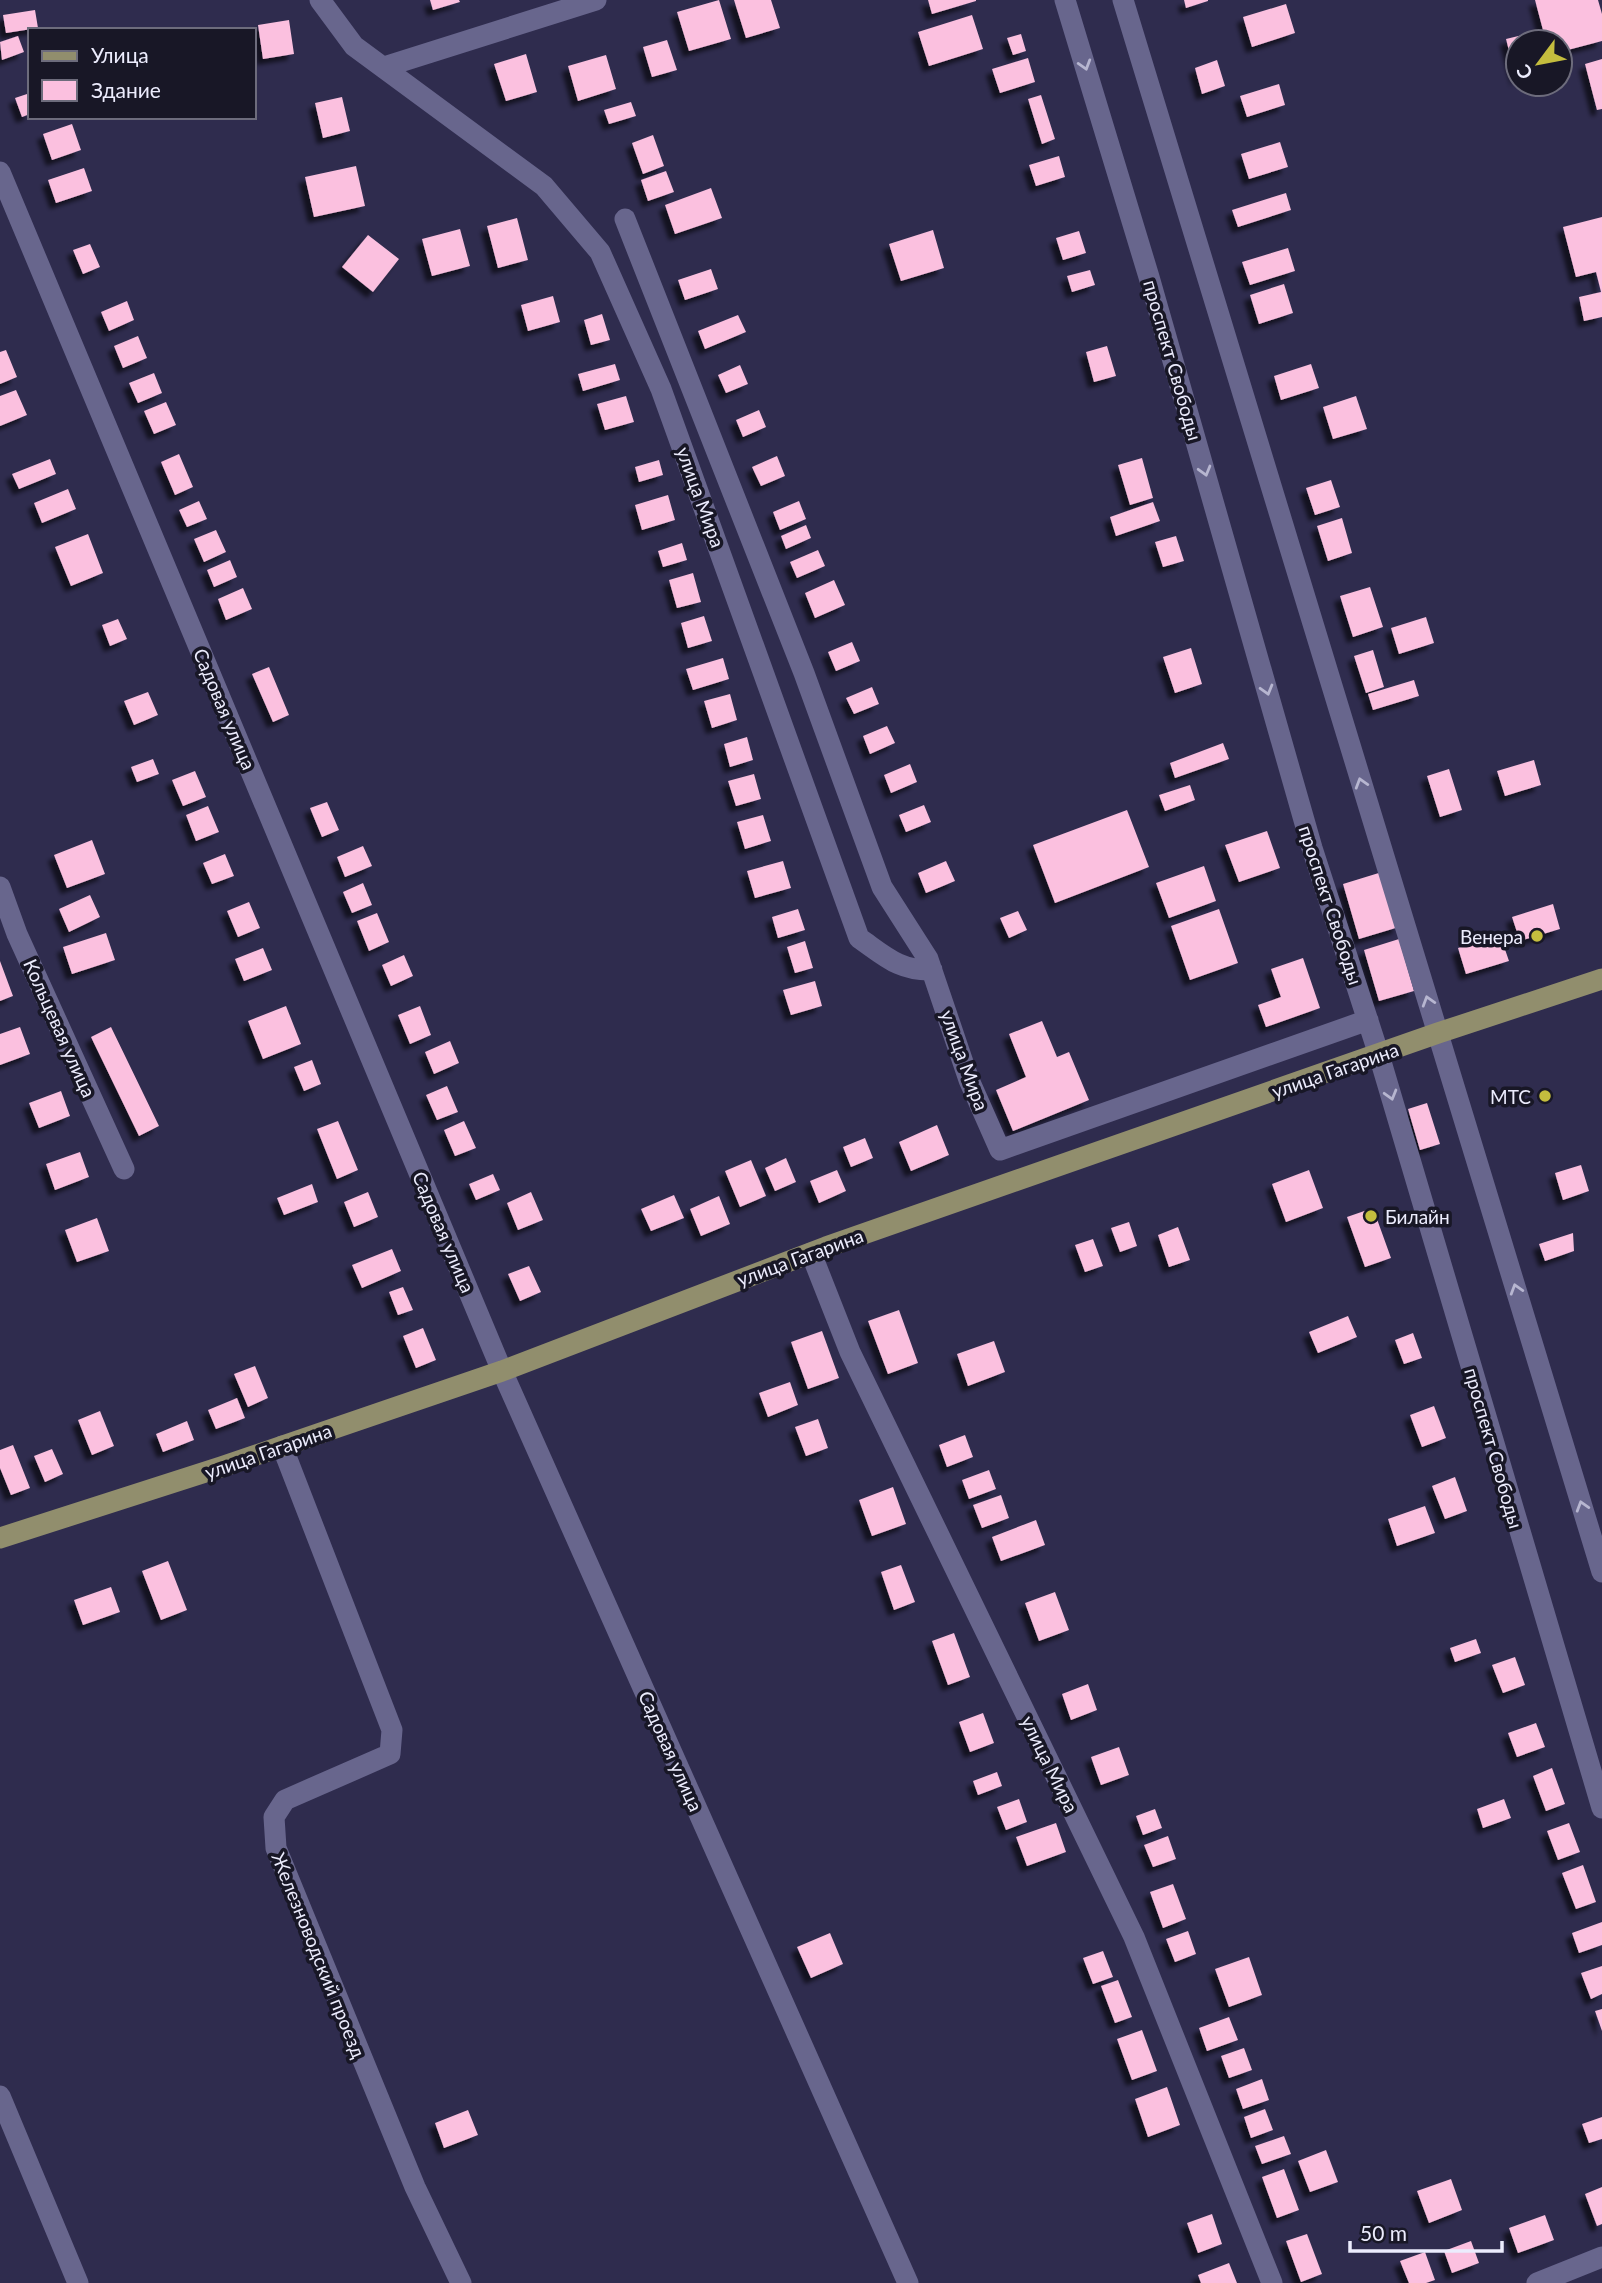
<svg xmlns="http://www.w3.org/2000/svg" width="1602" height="2283" font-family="Lato,sans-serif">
	<defs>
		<filter id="shadow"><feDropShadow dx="-6" dy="6" stdDeviation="2" flood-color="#0009"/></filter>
	</defs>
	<rect width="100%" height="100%" fill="#2f2c4e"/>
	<path fill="#fbc0df" filter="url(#shadow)" d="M 430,0 L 459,0 L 460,2 L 433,10 Z
		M 719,0 L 731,39 L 689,51 L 677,12 Z
		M 734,0 L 771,0 L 780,28 L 746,38 Z
		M 928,0 L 976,0 L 976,1 L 932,14 Z
		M 1184,0 L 1208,0 L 1208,1 L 1186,8 Z
		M 1535,0 L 1598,0 L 1602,14 L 1602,41 L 1560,52 L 1560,42 L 1518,42 L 1517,82 L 1506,39 L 1543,30 Z
		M 1286,4 L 1295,33 L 1252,47 L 1243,17 Z
		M 35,10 L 38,28 L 6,33 L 3,15 Z
		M 972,15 L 983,49 L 929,66 L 918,32 Z
		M 289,20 L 294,54 L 263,59 L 258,25 Z
		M 1021,34 L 1026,51 L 1013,55 L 1007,38 Z
		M 18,36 L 24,52 L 2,60 L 0,42 Z
		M 667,40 L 677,70 L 652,77 L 643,47 Z
		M 526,54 L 537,92 L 506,101 L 494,64 Z
		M 606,55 L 616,89 L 578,101 L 568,66 Z
		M 1028,58 L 1035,82 L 1000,93 L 992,69 Z
		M 1602,59 L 1602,109 L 1597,110 L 1585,64 Z
		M 1217,60 L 1225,86 L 1202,94 L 1195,68 Z
		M 1279,84 L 1285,105 L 1247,117 L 1240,96 Z
		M 30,93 L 30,114 L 22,117 L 15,98 Z
		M 1041,95 L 1055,139 L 1042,144 L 1028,99 Z
		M 342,97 L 350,131 L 323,138 L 315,103 Z
		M 631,102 L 636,116 L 609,124 L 604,110 Z
		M 72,124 L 81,150 L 52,160 L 43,134 Z
		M 653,135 L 664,166 L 643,174 L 632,143 Z
		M 1280,142 L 1288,167 L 1249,179 L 1241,154 Z
		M 1059,156 L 1065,177 L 1036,186 L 1029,165 Z
		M 356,166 L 365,206 L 314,217 L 305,177 Z
		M 84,168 L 92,191 L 56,203 L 48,180 Z
		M 666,171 L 674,192 L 648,201 L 641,180 Z
		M 711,188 L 722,218 L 675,234 L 665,205 Z
		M 1286,193 L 1291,210 L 1238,227 L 1232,210 Z
		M 1602,217 L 1602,317 L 1584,321 L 1579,297 L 1601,292 L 1596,272 L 1576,277 L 1563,227 Z
		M 517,218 L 528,260 L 498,268 L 487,226 Z
		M 460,229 L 470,266 L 432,276 L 422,239 Z
		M 933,230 L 944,268 L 901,281 L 889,244 Z
		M 1079,231 L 1086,253 L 1063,260 L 1056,238 Z
		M 368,235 L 399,259 L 373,292 L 342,267 Z
		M 90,244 L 100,267 L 83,274 L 73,250 Z
		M 1288,248 L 1295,271 L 1250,285 L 1242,262 Z
		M 711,269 L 718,289 L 685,300 L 678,280 Z
		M 1090,270 L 1095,285 L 1072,292 L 1067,276 Z
		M 1284,284 L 1293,313 L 1259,324 L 1250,295 Z
		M 553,296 L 560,322 L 528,331 L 521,305 Z
		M 127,301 L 134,320 L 109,331 L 101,312 Z
		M 602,314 L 610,340 L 591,345 L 584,320 Z
		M 738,315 L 746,332 L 705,349 L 698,331 Z
		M 138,336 L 147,358 L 123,368 L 114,346 Z
		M 1107,346 L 1116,376 L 1094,382 L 1086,352 Z
		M 6,350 L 17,377 L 0,384 L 0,352 Z
		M 615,364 L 620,380 L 583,391 L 578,374 Z
		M 1311,364 L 1319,388 L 1281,400 L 1274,376 Z
		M 740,365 L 748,384 L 726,393 L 718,375 Z
		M 154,373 L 162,393 L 138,403 L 129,383 Z
		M 16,390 L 27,415 L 0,426 L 0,396 Z
		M 626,396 L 634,422 L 605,430 L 597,404 Z
		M 1356,396 L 1367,429 L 1333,439 L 1323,407 Z
		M 166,402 L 176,425 L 154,434 L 144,411 Z
		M 759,410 L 766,427 L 743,437 L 736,420 Z
		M 179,454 L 193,487 L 175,495 L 161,462 Z
		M 777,456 L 785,476 L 761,486 L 752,467 Z
		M 1142,458 L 1153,498 L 1130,505 L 1118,465 Z
		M 50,459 L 56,474 L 19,489 L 12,474 Z
		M 659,460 L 663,475 L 639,482 L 635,467 Z
		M 1331,480 L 1340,507 L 1315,515 L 1306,488 Z
		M 68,489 L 76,509 L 42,523 L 34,503 Z
		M 668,495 L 675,520 L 642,530 L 635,505 Z
		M 199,501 L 207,519 L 187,527 L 179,510 Z
		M 799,501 L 806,519 L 780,530 L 773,512 Z
		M 1153,502 L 1160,521 L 1116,536 L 1110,517 Z
		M 1342,518 L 1352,553 L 1328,561 L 1317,526 Z
		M 806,525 L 811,538 L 786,549 L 781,536 Z
		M 216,530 L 226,552 L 204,562 L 194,539 Z
		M 88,534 L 103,573 L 71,586 L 55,547 Z
		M 1176,536 L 1184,561 L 1163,567 L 1155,542 Z
		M 682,543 L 687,560 L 663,567 L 658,551 Z
		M 818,550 L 825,566 L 797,578 L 790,562 Z
		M 230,560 L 237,577 L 214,587 L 207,570 Z
		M 693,573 L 701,602 L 677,608 L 669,580 Z
		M 834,580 L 845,605 L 815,618 L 805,593 Z
		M 1370,587 L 1383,627 L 1353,637 L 1340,596 Z
		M 243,588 L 252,609 L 226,620 L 218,599 Z
		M 704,616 L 712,641 L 688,648 L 681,623 Z
		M 1426,617 L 1434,643 L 1399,654 L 1391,628 Z
		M 118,619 L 127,639 L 110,646 L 102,625 Z
		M 852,642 L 860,661 L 836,671 L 828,652 Z
		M 1191,648 L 1202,684 L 1175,693 L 1163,657 Z
		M 1373,650 L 1384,687 L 1366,693 L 1354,656 Z
		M 723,658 L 729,679 L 693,690 L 686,669 Z
		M 269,667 L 289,715 L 273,722 L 252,674 Z
		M 1414,680 L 1419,696 L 1373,710 L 1368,694 Z
		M 872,687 L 879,704 L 854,714 L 846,698 Z
		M 148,692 L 158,715 L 134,725 L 124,701 Z
		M 730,694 L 737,720 L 712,728 L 704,701 Z
		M 887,726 L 895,743 L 870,754 L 863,736 Z
		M 747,737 L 753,760 L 730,767 L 724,744 Z
		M 1223,743 L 1229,759 L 1175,778 L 1170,763 Z
		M 153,759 L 159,774 L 137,782 L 131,767 Z
		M 1534,760 L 1541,785 L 1505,796 L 1497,771 Z
		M 910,764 L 917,782 L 891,793 L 884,775 Z
		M 1449,769 L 1462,810 L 1440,817 L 1427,776 Z
		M 195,771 L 206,797 L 183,806 L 172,780 Z
		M 754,774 L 761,799 L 736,806 L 728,781 Z
		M 1190,785 L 1195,800 L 1165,811 L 1159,795 Z
		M 327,802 L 339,830 L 322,837 L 310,808 Z
		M 924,805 L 931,822 L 906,832 L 899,815 Z
		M 208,806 L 219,832 L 196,841 L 186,815 Z
		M 1127,810 L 1149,867 L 1055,903 L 1033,845 Z
		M 763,815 L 771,841 L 745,849 L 737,822 Z
		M 1267,831 L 1280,868 L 1239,882 L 1225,845 Z
		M 92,840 L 105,874 L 67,888 L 54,855 Z
		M 363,846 L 372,866 L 345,877 L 337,857 Z
		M 225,854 L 234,876 L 212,884 L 203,863 Z
		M 783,861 L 791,888 L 755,898 L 747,871 Z
		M 946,861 L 955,881 L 926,893 L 918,873 Z
		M 1204,866 L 1216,901 L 1169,918 L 1156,883 Z
		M 1382,872 L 1399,927 L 1359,939 L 1343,884 Z
		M 363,883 L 372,905 L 352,913 L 343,892 Z
		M 90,895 L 100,917 L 69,932 L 59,909 Z
		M 249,902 L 260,928 L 238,937 L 227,911 Z
		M 1553,904 L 1560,929 L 1520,941 L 1512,917 Z
		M 798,909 L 805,930 L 778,938 L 772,917 Z
		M 1219,909 L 1238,963 L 1190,980 L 1171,926 Z
		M 1018,911 L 1027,930 L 1009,938 L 1000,918 Z
		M 377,913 L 389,942 L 369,951 L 357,921 Z
		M 106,933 L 115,960 L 72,974 L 63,947 Z
		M 1500,935 L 1509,961 L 1466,974 L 1458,948 Z
		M 1399,939 L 1414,991 L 1379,1001 L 1364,950 Z
		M 805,941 L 813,968 L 795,973 L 787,947 Z
		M 263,948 L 272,970 L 244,981 L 235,959 Z
		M 404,955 L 413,976 L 391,986 L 382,965 Z
		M 1303,958 L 1320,1008 L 1266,1027 L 1258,1005 L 1281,997 L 1271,969 Z
		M 0,961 L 13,996 L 0,1001 Z
		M 815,981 L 822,1006 L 791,1015 L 783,990 Z
		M 286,1006 L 301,1044 L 263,1059 L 248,1021 Z
		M 420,1006 L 431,1035 L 410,1044 L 398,1015 Z
		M 1042,1021 L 1057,1057 L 1069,1052 L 1089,1100 L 1013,1131 L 996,1090 L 1026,1077 L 1009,1034 Z
		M 20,1027 L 30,1054 L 0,1065 L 0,1034 Z
		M 111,1027 L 159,1126 L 139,1136 L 91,1037 Z
		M 450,1041 L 459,1063 L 434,1074 L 425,1052 Z
		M 312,1060 L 321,1084 L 304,1091 L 294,1067 Z
		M 447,1086 L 458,1112 L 437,1120 L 426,1095 Z
		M 61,1091 L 70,1116 L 39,1128 L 29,1103 Z
		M 1427,1103 L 1440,1144 L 1420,1150 L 1408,1109 Z
		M 338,1121 L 358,1170 L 337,1179 L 317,1129 Z
		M 464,1121 L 476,1148 L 455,1156 L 444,1130 Z
		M 937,1125 L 949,1155 L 911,1171 L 899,1142 Z
		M 865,1138 L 873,1158 L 851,1167 L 843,1147 Z
		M 80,1152 L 89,1177 L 55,1190 L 46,1164 Z
		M 786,1158 L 796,1182 L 775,1191 L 765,1168 Z
		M 751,1160 L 766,1196 L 740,1207 L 725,1171 Z
		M 1581,1165 L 1589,1191 L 1563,1200 L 1555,1173 Z
		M 837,1170 L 846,1191 L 819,1203 L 810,1181 Z
		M 1309,1170 L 1323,1208 L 1286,1222 L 1272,1184 Z
		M 493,1174 L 500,1190 L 476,1200 L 469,1184 Z
		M 312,1184 L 318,1202 L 284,1215 L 277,1198 Z
		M 368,1192 L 378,1217 L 354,1227 L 344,1202 Z
		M 531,1192 L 543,1220 L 518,1230 L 507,1203 Z
		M 674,1195 L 684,1218 L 651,1231 L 641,1209 Z
		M 719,1196 L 730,1224 L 701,1236 L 690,1209 Z
		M 1373,1208 L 1391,1258 L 1365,1267 L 1347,1217 Z
		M 97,1218 L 109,1251 L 77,1262 L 65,1230 Z
		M 1129,1222 L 1137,1246 L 1120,1252 L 1111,1228 Z
		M 1178,1227 L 1190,1260 L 1169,1267 L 1158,1235 Z
		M 1573,1233 L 1574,1251 L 1545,1261 L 1539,1244 Z
		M 1093,1239 L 1103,1266 L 1085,1272 L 1075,1245 Z
		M 392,1249 L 401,1271 L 362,1288 L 352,1265 Z
		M 529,1266 L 541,1292 L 520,1301 L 508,1274 Z
		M 403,1287 L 413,1310 L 398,1315 L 389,1292 Z
		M 899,1310 L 918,1363 L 888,1374 L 868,1321 Z
		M 1348,1316 L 1357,1337 L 1318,1353 L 1309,1332 Z
		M 423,1328 L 436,1360 L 416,1368 L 403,1336 Z
		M 822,1331 L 839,1378 L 808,1389 L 791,1342 Z
		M 1413,1333 L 1422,1358 L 1404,1364 L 1395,1340 Z
		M 994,1341 L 1005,1372 L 968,1386 L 957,1354 Z
		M 255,1366 L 268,1398 L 248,1407 L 234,1374 Z
		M 790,1382 L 798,1405 L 768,1417 L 759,1393 Z
		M 237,1398 L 245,1418 L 216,1429 L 208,1410 Z
		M 1434,1406 L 1446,1438 L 1422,1447 L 1410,1415 Z
		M 100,1411 L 114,1446 L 92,1455 L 78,1420 Z
		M 818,1419 L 828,1448 L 806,1456 L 795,1427 Z
		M 187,1421 L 194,1440 L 163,1452 L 156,1434 Z
		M 965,1435 L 973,1457 L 947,1467 L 939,1445 Z
		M 13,1445 L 30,1488 L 11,1495 L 0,1468 L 0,1450 Z
		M 52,1449 L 63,1474 L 45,1482 L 34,1456 Z
		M 989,1470 L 996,1489 L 969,1499 L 962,1480 Z
		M 1455,1477 L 1467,1511 L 1445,1519 L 1432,1486 Z
		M 893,1487 L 906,1524 L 872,1536 L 859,1500 Z
		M 1001,1495 L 1009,1518 L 982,1528 L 973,1505 Z
		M 1425,1506 L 1435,1533 L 1397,1546 L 1388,1519 Z
		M 1036,1520 L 1045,1545 L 1001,1561 L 992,1537 Z
		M 168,1561 L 187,1610 L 161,1620 L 142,1571 Z
		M 901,1565 L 915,1602 L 894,1610 L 881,1572 Z
		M 111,1587 L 120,1612 L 83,1625 L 74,1600 Z
		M 1055,1592 L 1069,1630 L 1039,1641 L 1025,1603 Z
		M 954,1633 L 970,1677 L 948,1685 L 932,1641 Z
		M 1476,1639 L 1481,1653 L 1455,1662 L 1450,1648 Z
		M 1515,1657 L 1525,1685 L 1503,1693 L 1492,1665 Z
		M 1088,1684 L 1097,1710 L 1071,1720 L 1062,1694 Z
		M 983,1713 L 994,1743 L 970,1752 L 959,1722 Z
		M 1536,1723 L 1545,1747 L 1517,1757 L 1508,1733 Z
		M 1119,1747 L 1129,1775 L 1101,1785 L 1091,1757 Z
		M 1552,1768 L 1565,1804 L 1546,1811 L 1533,1776 Z
		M 997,1772 L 1002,1786 L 978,1795 L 973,1781 Z
		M 1019,1799 L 1027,1822 L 1006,1830 L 997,1807 Z
		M 1504,1799 L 1511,1818 L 1483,1828 L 1477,1809 Z
		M 1155,1809 L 1162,1828 L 1143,1835 L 1136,1816 Z
		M 1056,1823 L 1066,1852 L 1027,1866 L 1016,1837 Z
		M 1569,1823 L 1580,1852 L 1558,1860 L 1547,1831 Z
		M 1168,1836 L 1176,1859 L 1153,1867 L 1144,1845 Z
		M 1583,1865 L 1596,1902 L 1576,1909 L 1562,1873 Z
		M 1173,1884 L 1186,1919 L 1163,1928 L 1150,1892 Z
		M 1602,1922 L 1602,1945 L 1579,1953 L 1572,1933 Z
		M 1188,1931 L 1196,1954 L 1175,1962 L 1166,1939 Z
		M 830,1933 L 843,1964 L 811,1978 L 797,1947 Z
		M 1103,1951 L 1113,1977 L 1093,1984 L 1083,1958 Z
		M 1249,1957 L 1262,1995 L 1229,2007 L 1215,1969 Z
		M 1602,1966 L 1602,1994 L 1591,1999 L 1581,1973 Z
		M 1118,1980 L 1132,2017 L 1115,2023 L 1101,1986 Z
		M 1602,2009 L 1602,2031 L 1595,2011 Z
		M 1229,2017 L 1238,2040 L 1207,2051 L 1199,2028 Z
		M 1142,2030 L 1157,2071 L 1132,2080 L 1117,2039 Z
		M 1244,2048 L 1252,2070 L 1229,2078 L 1221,2056 Z
		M 1262,2079 L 1269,2100 L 1243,2109 L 1236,2089 Z
		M 1167,2087 L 1180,2125 L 1148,2137 L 1135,2099 Z
		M 1265,2109 L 1273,2130 L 1251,2138 L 1244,2117 Z
		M 468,2110 L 478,2135 L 444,2148 L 435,2123 Z
		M 1602,2117 L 1602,2139 L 1589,2143 L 1582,2124 Z
		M 1284,2136 L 1291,2154 L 1262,2164 L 1255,2146 Z
		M 1326,2150 L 1338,2182 L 1310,2192 L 1298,2161 Z
		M 1284,2169 L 1299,2210 L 1277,2218 L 1262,2177 Z
		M 1451,2179 L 1462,2210 L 1429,2223 L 1417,2191 Z
		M 1602,2187 L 1602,2224 L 1597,2226 L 1585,2194 Z
		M 1212,2214 L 1222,2244 L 1198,2253 L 1187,2223 Z
		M 1545,2215 L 1554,2240 L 1518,2253 L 1509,2228 Z
		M 1307,2234 L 1322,2274 L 1301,2282 L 1286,2241 Z
		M 1471,2241 L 1479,2263 L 1452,2273 L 1444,2251 Z
		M 1425,2252 L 1435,2280 L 1426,2283 L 1409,2283 L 1400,2261 Z
		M 1229,2263 L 1237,2283 L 1201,2283 L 1198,2275 Z"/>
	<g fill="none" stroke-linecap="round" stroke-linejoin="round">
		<path stroke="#68668d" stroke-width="21" d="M 320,0 L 354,46 L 544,186 L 600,252 L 661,389 L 859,938 C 885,956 899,971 932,970
			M 1065,0 L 1149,277 L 1312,848 L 1379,1055 L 1602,1808
			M 1123,0 L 1602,1572
			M 384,67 L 596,0
			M 0,172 L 502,1371 L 908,2283
			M 625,219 L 804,673 L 882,887 L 928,959 L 969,1080 L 1000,1150 L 1368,1020
			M 0,887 L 17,934 L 124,1169
			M 811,1253 L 850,1352 L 1134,1937 L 1272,2283
			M 282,1446 L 392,1730 L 390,1754 L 285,1800 L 274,1817 L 276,1848 L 415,2187 L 461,2283
			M 0,2096 L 78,2283
			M 1537,2283 L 1602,2257"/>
		<path stroke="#918e6d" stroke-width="21" d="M 0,1538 L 221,1467 L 502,1371 L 826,1247 L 1438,1033 L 1602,979"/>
	</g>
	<defs><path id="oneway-chevron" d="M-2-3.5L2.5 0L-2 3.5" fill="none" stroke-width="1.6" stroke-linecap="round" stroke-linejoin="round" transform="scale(1.75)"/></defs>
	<g stroke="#b7b6d0">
		<use href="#oneway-chevron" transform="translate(1085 65) rotate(73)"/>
		<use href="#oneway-chevron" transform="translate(1205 471) rotate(74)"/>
		<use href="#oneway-chevron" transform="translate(1267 690) rotate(74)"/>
		<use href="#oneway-chevron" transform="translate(1361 783) rotate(-107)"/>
		<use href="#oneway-chevron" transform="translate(1428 1001) rotate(-107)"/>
		<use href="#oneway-chevron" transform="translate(1391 1095) rotate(74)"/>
		<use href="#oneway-chevron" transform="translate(1516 1289) rotate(-107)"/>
		<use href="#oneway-chevron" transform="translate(1582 1506) rotate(-107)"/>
	</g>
	<g fill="#c4bd3e" stroke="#181726" stroke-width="2.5">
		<circle cx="1537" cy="936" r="7"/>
		<circle cx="1545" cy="1096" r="7"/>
		<circle cx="1371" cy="1216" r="7"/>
	</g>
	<g text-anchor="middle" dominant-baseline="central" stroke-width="7" stroke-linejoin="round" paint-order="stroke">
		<g font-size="19" fill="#ececfd" stroke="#181726">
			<text transform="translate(1173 360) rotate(74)">проспект Свободы</text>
			<text transform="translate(701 497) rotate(70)">улица Мира</text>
			<text transform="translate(225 709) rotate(67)">Садовая улица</text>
			<text transform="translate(1331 905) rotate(72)">проспект Свободы</text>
			<text transform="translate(60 1028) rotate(66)">Кольцевая улица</text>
			<text transform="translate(965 1060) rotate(70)">улица Мира</text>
			<text transform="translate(1335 1070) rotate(-19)">улица Гагарина</text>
			<text transform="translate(444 1232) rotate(67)">Садовая улица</text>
			<text transform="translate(800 1257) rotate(-20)">улица Гагарина</text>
			<text transform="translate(1494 1448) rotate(74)">проспект Свободы</text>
			<text transform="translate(268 1451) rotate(-19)">улица Гагарина</text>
			<text transform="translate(671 1751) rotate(66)">Садовая улица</text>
			<text transform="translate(1050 1764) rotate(64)">улица Мира</text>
			<text transform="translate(319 1955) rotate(68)">Железноводский проезд</text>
		</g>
		<g font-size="19" fill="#ececfd" stroke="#181726" text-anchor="end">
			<text x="1523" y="936">Венера</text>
			<text x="1531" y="1096">МТС</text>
			<text x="1385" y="1216" text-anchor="start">Билайн</text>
		</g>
	</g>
	<rect x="28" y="28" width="228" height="91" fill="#181726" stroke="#6d6c7c" stroke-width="2"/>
	<rect x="42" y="51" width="35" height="10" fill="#918e6d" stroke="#6d6c7c" stroke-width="2"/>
	<text x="91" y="63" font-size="21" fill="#ececfd">Улица</text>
	<rect x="42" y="80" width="35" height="21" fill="#fbc0df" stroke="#6d6c7c" stroke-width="2"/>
	<text x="91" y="98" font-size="21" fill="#ececfd">Здание</text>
	<g transform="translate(1539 63) rotate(238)"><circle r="33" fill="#181726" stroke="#6d6c7c" stroke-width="2"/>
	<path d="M0-5L12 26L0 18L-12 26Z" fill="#c4bd3e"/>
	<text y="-10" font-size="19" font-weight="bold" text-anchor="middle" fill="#ececfd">С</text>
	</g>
	<path d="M1350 2241v10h152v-10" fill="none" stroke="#ececfd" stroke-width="3.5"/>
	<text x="1360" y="2241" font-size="21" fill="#ececfd" stroke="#181726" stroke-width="5" paint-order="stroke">50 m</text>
</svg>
